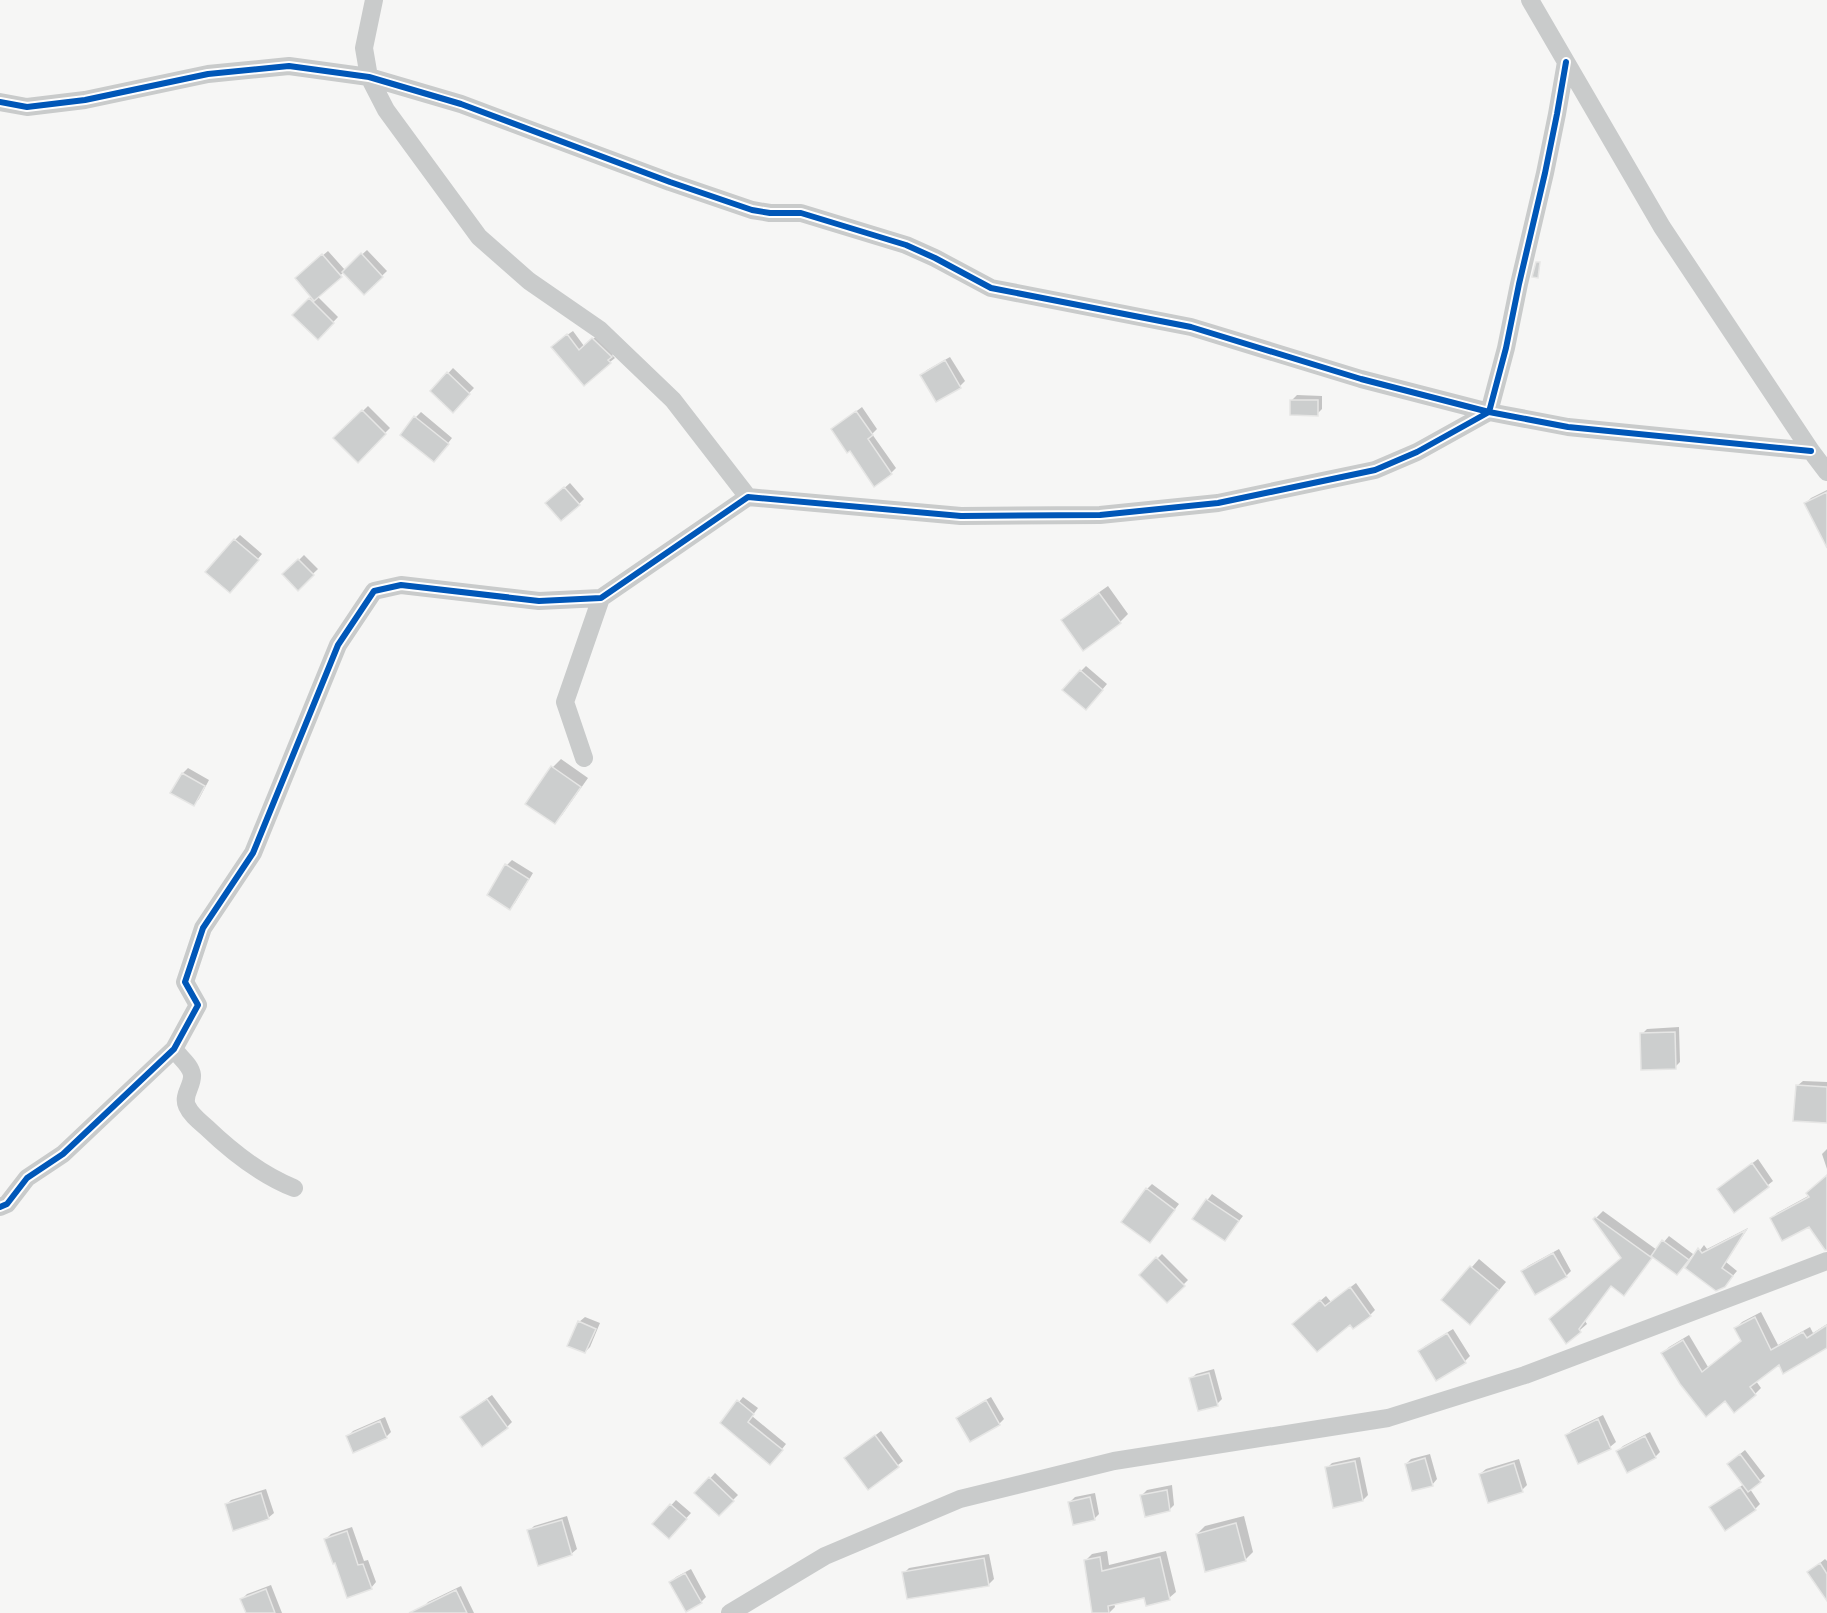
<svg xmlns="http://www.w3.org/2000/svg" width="1827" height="1613" font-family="'Exo 2',sans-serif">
	<rect width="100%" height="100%" fill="#f6f6f5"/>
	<path fill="#0003" d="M 367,250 L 387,271 L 364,293 L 344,272 L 317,296 L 338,317 L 318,338 L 294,315 L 312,296 L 302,273 L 328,251 L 345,270 Z
		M 573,331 L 584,346 L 598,335 L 615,352 L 612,355 L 615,358 L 610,362 L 557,342 Z
		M 950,357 L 965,381 L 960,386 L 922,375 L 927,370 Z
		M 453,368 L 474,388 L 453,410 L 432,391 Z
		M 1297,395 L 1322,396 L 1322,409 L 1317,414 L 1292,400 Z
		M 368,406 L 390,428 L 358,460 L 335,438 Z
		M 862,407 L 877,429 L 872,434 L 896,468 L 891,473 L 850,449 L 833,429 Z
		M 421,412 L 452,438 L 439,455 L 416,417 Z
		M 570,483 L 584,499 L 579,504 L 552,499 Z
		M 1827,490 L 1827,540 L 1806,503 L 1811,498 Z
		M 240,535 L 262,554 L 235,586 L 235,540 Z
		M 304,555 L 318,569 L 298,588 L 285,574 Z
		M 1108,586 L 1128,614 L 1120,622 L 1063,620 L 1071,612 Z
		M 1086,666 L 1107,684 L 1091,703 L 1081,671 Z
		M 561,759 L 588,778 L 562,815 L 554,822 L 553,767 Z
		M 188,768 L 209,780 L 199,799 L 194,804 L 172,792 L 183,773 Z
		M 512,860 L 533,873 L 515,903 L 510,908 L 507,865 Z
		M 1679,1027 L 1680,1062 L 1675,1067 L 1642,1034 L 1647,1029 Z
		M 1803,1081 L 1827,1082 L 1827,1122 L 1797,1086 Z
		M 1827,1149 L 1827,1169 L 1822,1154 Z
		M 1758,1159 L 1773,1181 L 1735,1211 L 1724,1184 Z
		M 1827,1176 L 1827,1245 L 1810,1225 L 1772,1218 L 1777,1213 L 1810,1195 Z
		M 1152,1184 L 1179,1204 L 1150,1241 L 1147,1189 Z
		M 1212,1194 L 1243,1216 L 1225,1239 L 1194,1218 Z
		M 1603,1211 L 1657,1250 L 1669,1236 L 1693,1254 L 1682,1268 L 1653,1256 L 1631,1287 L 1624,1294 L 1612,1285 L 1585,1321 L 1587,1324 L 1566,1342 L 1623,1258 L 1595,1219 Z
		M 1748,1228 L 1726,1262 L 1737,1271 L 1724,1286 L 1687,1268 L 1704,1245 L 1707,1249 Z
		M 1559,1249 L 1571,1271 L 1566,1276 L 1536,1293 L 1523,1271 L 1528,1266 Z
		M 1162,1254 L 1188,1280 L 1167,1301 L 1141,1275 Z
		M 1479,1259 L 1506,1282 L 1478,1315 L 1443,1300 Z
		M 1356,1283 L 1375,1310 L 1370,1315 L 1350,1322 L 1299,1319 L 1326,1296 L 1331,1302 Z
		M 1761,1312 L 1778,1345 L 1810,1327 L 1813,1333 L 1827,1324 L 1827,1347 L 1779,1363 L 1756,1381 L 1761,1388 L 1755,1394 L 1726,1399 L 1663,1353 L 1669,1347 L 1689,1335 L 1708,1367 L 1742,1340 L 1736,1328 L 1742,1322 Z
		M 585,1317 L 600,1323 L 590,1347 L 585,1352 L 579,1322 Z
		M 1453,1329 L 1470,1356 L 1465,1361 L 1420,1351 L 1425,1346 Z
		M 1214,1369 L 1222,1399 L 1217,1404 L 1191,1379 L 1196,1374 Z
		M 492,1395 L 512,1422 L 507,1427 L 467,1412 Z
		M 743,1397 L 758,1408 L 752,1416 L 786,1444 L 775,1458 L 722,1423 Z
		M 991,1397 L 1004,1419 L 999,1424 L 958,1418 L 963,1413 Z
		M 1603,1415 L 1616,1442 L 1610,1447 L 1579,1462 L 1567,1435 L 1572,1430 Z
		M 385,1417 L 391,1432 L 386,1437 L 348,1436 L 353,1431 Z
		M 881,1431 L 903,1461 L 869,1488 L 851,1454 Z
		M 1650,1432 L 1660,1452 L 1655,1457 L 1628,1471 L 1618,1451 L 1623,1446 Z
		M 1745,1450 L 1765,1476 L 1750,1489 L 1760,1504 L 1755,1509 L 1711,1507 L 1744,1484 L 1734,1459 Z
		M 1430,1454 L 1437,1479 L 1432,1485 L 1406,1464 L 1411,1459 Z
		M 1360,1457 L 1368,1495 L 1363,1500 L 1327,1468 L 1332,1463 Z
		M 1519,1459 L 1527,1485 L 1522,1490 L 1480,1474 L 1486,1469 Z
		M 715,1473 L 738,1495 L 719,1514 L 697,1493 Z
		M 1172,1485 L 1174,1505 L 1169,1510 L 1142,1495 L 1147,1490 Z
		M 266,1489 L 274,1513 L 268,1518 L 226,1505 L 231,1500 Z
		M 1095,1493 L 1099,1514 L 1094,1519 L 1070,1502 L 1075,1497 Z
		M 676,1500 L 691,1513 L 669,1537 L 654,1524 Z
		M 567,1516 L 577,1549 L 571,1554 L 529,1531 L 534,1526 Z
		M 1244,1516 L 1253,1552 L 1245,1560 L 1197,1534 L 1205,1526 Z
		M 352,1527 L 364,1561 L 368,1560 L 376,1582 L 371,1588 L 326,1539 L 331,1534 Z
		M 1107,1551 L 1109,1565 L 1166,1551 L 1176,1592 L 1169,1598 L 1146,1596 L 1114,1603 L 1115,1607 L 1109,1613 L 1093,1613 L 1086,1560 L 1092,1554 Z
		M 989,1554 L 994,1579 L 989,1584 L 904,1573 L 909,1568 Z
		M 1825,1559 L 1827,1561 L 1827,1591 L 1809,1572 Z
		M 691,1569 L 706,1597 L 701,1602 L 671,1582 L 676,1577 Z
		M 271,1585 L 282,1613 L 247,1613 L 242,1599 L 247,1594 Z
		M 461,1586 L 474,1613 L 425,1613 L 423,1608 L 428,1602 Z"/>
	<path fill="#cccece" stroke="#e6e6e5" stroke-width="1.5" d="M 361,253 L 383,277 L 364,295 L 342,272 Z
		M 322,254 L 342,277 L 314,301 L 295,278 Z
		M 1536,262 L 1540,262 L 1538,278 L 1532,277 Z
		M 309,298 L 334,323 L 318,340 L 292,315 Z
		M 567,334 L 579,350 L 592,338 L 612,357 L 608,360 L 611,363 L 584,386 L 551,347 Z
		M 945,360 L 961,388 L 936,402 L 920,375 Z
		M 447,372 L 470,394 L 453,413 L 430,391 Z
		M 1290,400 L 1318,400 L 1318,416 L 1290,415 Z
		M 362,410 L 386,434 L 358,463 L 333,438 Z
		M 856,411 L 873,435 L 868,439 L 892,474 L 874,487 L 850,451 L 847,453 L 831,429 Z
		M 414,416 L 449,444 L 434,462 L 400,435 Z
		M 564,487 L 580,505 L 561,521 L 545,503 Z
		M 1827,492 L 1827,548 L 1804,503 Z
		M 234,539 L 259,560 L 230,593 L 205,572 Z
		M 298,559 L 314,575 L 298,591 L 282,574 Z
		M 1099,593 L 1121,623 L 1083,651 L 1061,620 Z
		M 1080,670 L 1103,690 L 1086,710 L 1062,690 Z
		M 551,766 L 581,787 L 555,824 L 525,804 Z
		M 182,773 L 205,786 L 194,806 L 170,793 Z
		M 505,864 L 529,879 L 510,910 L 487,895 Z
		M 1675,1032 L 1676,1069 L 1641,1070 L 1640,1033 Z
		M 1796,1085 L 1827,1087 L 1827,1123 L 1793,1121 Z
		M 1752,1163 L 1769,1187 L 1734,1213 L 1717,1189 Z
		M 1827,1175 L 1827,1250 L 1825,1250 L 1809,1227 L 1782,1241 L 1770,1218 L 1809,1197 L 1806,1193 Z
		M 1146,1188 L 1175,1210 L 1150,1243 L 1121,1222 Z
		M 1206,1199 L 1239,1221 L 1225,1241 L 1192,1219 Z
		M 1595,1217 L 1652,1258 L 1624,1296 L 1611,1286 L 1579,1329 L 1581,1332 L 1566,1344 L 1549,1319 L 1621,1258 L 1593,1219 Z
		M 1746,1230 L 1722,1268 L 1733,1276 L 1725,1287 L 1716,1291 L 1685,1268 L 1698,1248 L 1702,1253 Z
		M 1662,1240 L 1689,1260 L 1677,1275 L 1651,1256 Z
		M 1553,1253 L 1567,1277 L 1535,1295 L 1521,1271 Z
		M 1156,1257 L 1185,1286 L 1167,1303 L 1139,1275 Z
		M 1470,1266 L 1499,1290 L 1470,1325 L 1441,1300 Z
		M 1350,1287 L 1371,1316 L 1353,1329 L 1350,1325 L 1317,1352 L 1292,1324 L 1320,1300 L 1325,1306 Z
		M 1755,1317 L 1771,1350 L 1803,1332 L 1807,1338 L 1827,1325 L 1827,1348 L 1783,1374 L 1779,1365 L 1750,1387 L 1756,1395 L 1734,1413 L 1725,1401 L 1706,1417 L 1680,1384 L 1661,1353 L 1683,1340 L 1702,1372 L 1741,1341 L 1734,1328 Z
		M 578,1321 L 596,1329 L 585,1353 L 567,1346 Z
		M 1447,1333 L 1466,1363 L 1436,1381 L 1418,1351 Z
		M 1209,1373 L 1218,1406 L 1198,1411 L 1189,1378 Z
		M 487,1399 L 508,1428 L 482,1447 L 460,1417 Z
		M 737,1400 L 754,1414 L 748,1422 L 783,1450 L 770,1465 L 720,1423 Z
		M 986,1400 L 1000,1425 L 970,1442 L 956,1418 Z
		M 1598,1419 L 1611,1449 L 1578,1464 L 1565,1435 Z
		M 380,1421 L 387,1438 L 353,1453 L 346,1436 Z
		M 875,1435 L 899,1467 L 868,1490 L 844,1458 Z
		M 1645,1436 L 1656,1458 L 1627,1473 L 1616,1451 Z
		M 1740,1454 L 1761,1482 L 1748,1492 L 1727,1464 Z
		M 1425,1458 L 1433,1486 L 1412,1491 L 1405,1464 Z
		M 1355,1461 L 1363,1501 L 1333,1508 L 1325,1467 Z
		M 1514,1463 L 1523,1492 L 1488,1503 L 1479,1474 Z
		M 709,1477 L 734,1501 L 719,1516 L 694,1493 Z
		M 1740,1487 L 1756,1510 L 1725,1531 L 1709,1507 Z
		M 1167,1490 L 1170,1511 L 1145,1517 L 1140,1495 Z
		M 261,1493 L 269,1519 L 233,1531 L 225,1504 Z
		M 1090,1497 L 1095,1520 L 1073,1525 L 1068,1502 Z
		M 670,1504 L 687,1519 L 669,1539 L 652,1524 Z
		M 562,1520 L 572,1555 L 538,1566 L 527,1530 Z
		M 1236,1523 L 1246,1561 L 1205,1572 L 1196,1534 Z
		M 347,1531 L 358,1565 L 363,1564 L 372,1589 L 347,1598 L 335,1563 L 333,1564 L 324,1539 Z
		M 1100,1557 L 1102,1571 L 1160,1557 L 1170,1600 L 1146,1606 L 1144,1598 L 1108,1606 L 1109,1613 L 1092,1613 L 1084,1560 Z
		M 984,1558 L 989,1586 L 907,1599 L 902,1572 Z
		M 1820,1563 L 1827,1574 L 1827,1601 L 1807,1572 Z
		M 685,1573 L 702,1603 L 686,1612 L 669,1582 Z
		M 266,1589 L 275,1613 L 246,1613 L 240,1599 Z
		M 456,1590 L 467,1613 L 409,1613 Z"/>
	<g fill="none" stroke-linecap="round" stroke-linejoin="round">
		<path stroke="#c9cbcb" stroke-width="18" d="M 374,0 L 364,48 L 369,77 L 386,110 L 479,237 L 529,281 L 600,330 L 673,400 L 748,497
			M 1530,0 L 1662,227 L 1811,451 L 1827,472
			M 0,102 L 27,107 L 85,100 L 208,74 L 289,66 L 369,77 L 461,104 L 670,182 L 752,210 L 770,213 L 801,213 L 906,245 L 935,258 L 991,288 L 1191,327 L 1361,379 L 1489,412 L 1568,427 L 1811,451
			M 584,758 L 565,702 L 601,598
			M 174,1049 C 179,1057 191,1065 192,1075 C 193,1086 182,1095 187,1106 C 191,1115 199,1121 206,1127 C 232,1152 261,1175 294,1188
			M 0,1207 L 7,1204 L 27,1178 L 63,1154 L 174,1049 L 198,1005 L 185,982 L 203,928 L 253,853 L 338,645 L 374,591 L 401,585 L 539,601 L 601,598 L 748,497 L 961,516 L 1100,515 L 1218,503 L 1375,470 L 1417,452 L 1489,412 L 1506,348 L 1519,284 L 1545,173 L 1557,114 L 1566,62
			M 730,1613 L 825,1556 L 960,1499 L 1114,1461 L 1388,1418 L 1525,1375 L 1827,1261"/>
		<g stroke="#fff" stroke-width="10">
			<path id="cycleway" d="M 0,102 L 27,107 L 85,100 L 208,74 L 289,66 L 369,77 L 461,104 L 670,182 L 752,210 L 770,213 L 801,213 L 906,245 L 935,258 L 991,288 L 1191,327 L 1361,379 L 1489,412 L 1568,427 L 1811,451
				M 0,1207 L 7,1204 L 27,1178 L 63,1154 L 174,1049 L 198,1005 L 185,982 L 203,928 L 253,853 L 338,645 L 374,591 L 401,585 L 539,601 L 601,598 L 748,497 L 961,516 L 1100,515 L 1218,503 L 1375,470 L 1417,452 L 1489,412 L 1506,348 L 1519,284 L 1545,173 L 1557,114 L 1566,62"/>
		</g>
		<use href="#cycleway" stroke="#0057b8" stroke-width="6"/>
	</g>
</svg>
